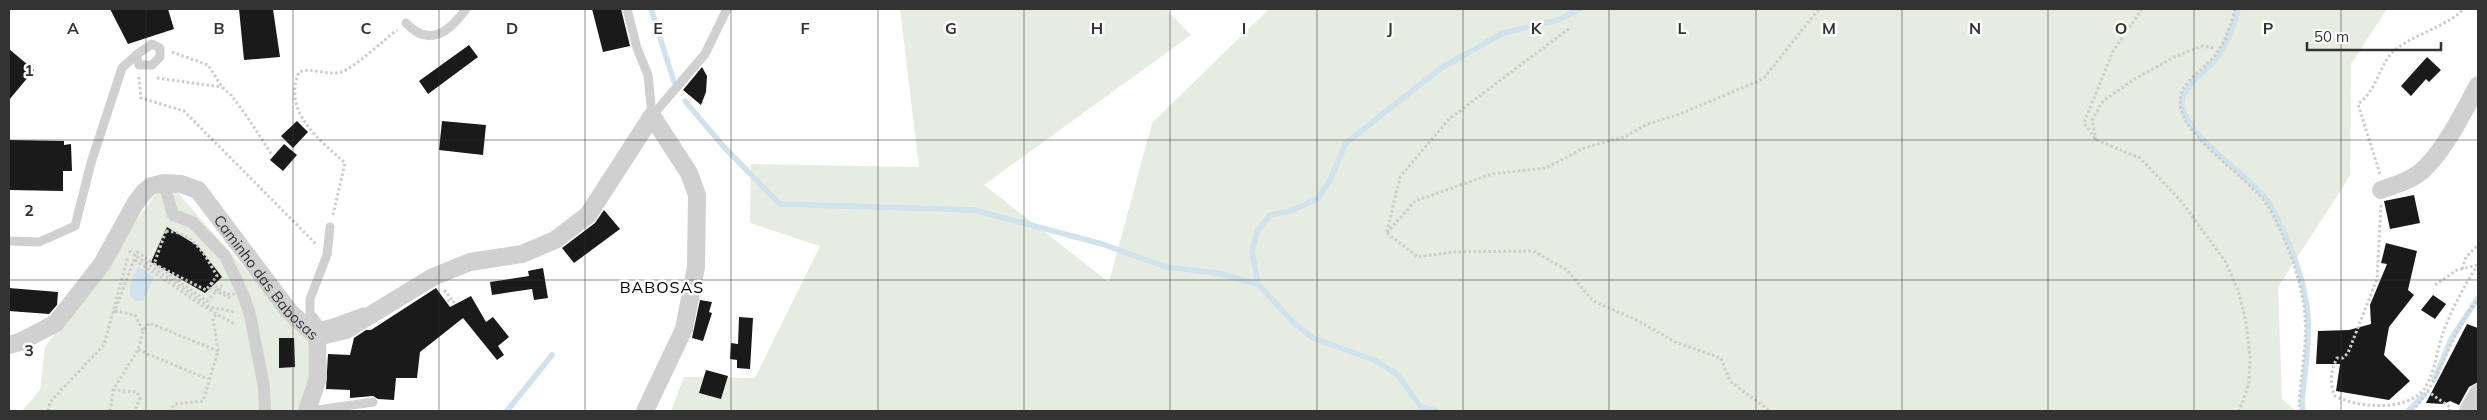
<svg xmlns="http://www.w3.org/2000/svg" width="2487" height="420" font-family="Mulish,sans-serif">
	<rect width="100%" height="100%" fill="#fff"/>
	<path fill="#e6ecdf" d="M 900,9 L 1166,9 L 1191,35 L 984,185 L 1109,282 L 1152,123 L 1269,9 L 2387,9 L 2351,64 L 2350,176 L 2278,287 L 2282,399 L 2296,411 L 671,411 L 684,377 L 755,378 L 820,246 L 750,223 L 751,164 L 919,167 Z
		M 157,192 L 177,192 L 307,339 L 311,386 L 302,411 L 22,411 L 40,390 L 45,347 Z"/>
	<path fill="#cfe2ee" d="M 138,266 L 154,277 L 143,300 L 136,301 L 130,295 L 130,285 Z"/>
	<g fill="none" stroke-linecap="round" stroke-linejoin="round">
		<path stroke="#cfe2ee" stroke-width="5.5" d="M 651,9 L 674,82
			M 2238,9 C 2234,24 2228,40 2220,54 C 2211,68 2183,85 2182,101 C 2181,135 2253,176 2271,206 C 2288,236 2306,282 2308,317 C 2310,345 2304,375 2302,403 L 2303,411
			M 685,101 L 724,147 L 780,204 L 974,210 L 1102,244 L 1166,267 L 1217,273 L 1258,284
			M 2434,380 L 2451,339 L 2478,298
			M 507,411 L 552,355
			M 1436,411 L 1421,407 L 1397,374 L 1374,360 L 1313,338 L 1294,323 L 1258,284 L 1252,251 L 1257,232 L 1270,215 L 1290,211 L 1318,199 L 1330,180 L 1346,143 L 1441,68 L 1503,33 L 1558,20 L 1580,9
			M 2408,411 L 2424,395"/>
	</g>
	<path fill="#1a1a1a" d="M 110,9 L 168,9 L 174,29 L 128,44 Z
		M 239,9 L 273,9 L 280,57 L 244,60 Z
		M 592,9 L 621,9 L 630,46 L 603,52 Z
		M 469,45 L 478,57 L 428,94 L 419,81 Z
		M 9,49 L 34,70 L 9,100 Z
		M 2427,57 L 2441,70 L 2429,82 L 2426,79 L 2411,96 L 2401,86 Z
		M 702,67 L 707,76 L 706,92 L 701,105 L 683,90 Z
		M 297,121 L 308,132 L 293,148 L 281,136 Z
		M 442,121 L 486,125 L 483,155 L 439,150 Z
		M 9,140 L 64,141 L 64,145 L 71,144 L 72,171 L 63,171 L 63,191 L 9,190 Z
		M 284,144 L 297,155 L 283,171 L 270,160 Z
		M 2414,195 L 2420,223 L 2390,229 L 2384,201 Z
		M 604,210 L 620,229 L 574,263 L 562,248 L 595,223 Z
		M 167,227 L 198,246 L 222,277 L 205,293 L 151,262 Z
		M 2386,243 L 2417,251 L 2408,290 L 2414,295 L 2389,327 L 2384,355 L 2410,381 L 2389,400 L 2336,391 L 2340,364 L 2316,364 L 2318,331 L 2349,330 L 2371,324 L 2370,305 L 2387,264 L 2381,263 Z
		M 543,268 L 548,298 L 534,300 L 532,289 L 492,295 L 490,282 L 529,276 L 528,271 Z
		M 9,288 L 58,292 L 57,305 L 49,314 L 9,311 Z
		M 436,288 L 450,307 L 471,296 L 486,322 L 493,317 L 509,337 L 498,346 L 504,355 L 497,360 L 463,318 L 420,352 L 417,378 L 396,378 L 394,400 L 378,399 L 373,396 L 350,398 L 350,390 L 326,389 L 328,354 L 350,355 L 354,338 L 366,330 L 371,330 Z
		M 2433,295 L 2446,304 L 2435,319 L 2421,310 Z
		M 700,300 L 712,302 L 709,312 L 712,313 L 703,341 L 692,338 Z
		M 739,317 L 753,318 L 750,369 L 737,368 L 737,360 L 730,359 L 731,343 L 738,344 Z
		M 2467,324 L 2478,328 L 2478,382 L 2469,387 L 2459,405 L 2450,401 L 2444,404 L 2426,403 Z
		M 279,338 L 294,338 L 295,367 L 279,368 Z
		M 706,370 L 728,376 L 721,399 L 699,393 Z"/>
	<g fill="none" stroke-linecap="round" stroke-linejoin="round">
		<path stroke="#cdcdcd" stroke-width="3" stroke-dasharray="2.5 2.5" stroke-linecap="butt" d="M 2142,9 L 2113,51 L 2084,123 L 2096,140 L 2140,158 L 2181,201 L 2225,261 L 2238,290 L 2246,322 L 2250,357 L 2249,384 L 2239,411
			M 2235,9 C 2231,24 2226,41 2216,54 C 2206,68 2180,82 2180,101 C 2178,135 2249,177 2268,206 C 2284,232 2304,287 2305,317 C 2307,345 2301,375 2299,404 L 2300,411
			M 172,52 L 208,65 L 222,87 L 231,95 L 248,118 L 272,155
			M 139,77 L 141,98 L 184,111 L 316,244
			M 157,78 L 222,87
			M 2096,140 L 2092,120 L 2103,101 L 2133,80 L 2174,57 L 2202,46 L 2215,48
			M 2380,174 L 2358,104 C 2378,90 2379,63 2395,50 C 2416,33 2444,28 2464,9
			M 2381,205 L 2377,279 L 2348,353 L 2343,358 L 2337,358 C 2331,370 2329,383 2335,396 C 2357,408 2409,412 2425,388 C 2435,372 2437,350 2443,333 C 2451,310 2465,285 2478,264
			M 333,215 L 345,163 C 319,139 282,112 299,72 C 312,67 327,76 341,72 C 353,69 385,39 397,30
			M 166,231 C 194,232 205,255 217,276 L 206,290 L 154,264 Z
			M 1387,232 L 1400,177 L 1449,119 L 1571,27
			M 1387,233 L 1415,201 L 1492,174 L 1546,168 L 1584,148 L 1624,137 L 1648,124 L 1680,114 L 1763,79 L 1819,9
			M 1387,233 L 1418,257 L 1452,252 L 1533,251 L 1567,270 L 1593,301 L 1639,321 L 1675,342 L 1721,358 L 1730,381 L 1770,411
			M 129,251 L 210,307 L 235,312
			M 135,260 L 203,306 L 236,325
			M 2462,269 L 2466,257 L 2478,245
			M 2435,285 L 2457,270 L 2478,265
			M 210,288 L 230,298
			M 444,290 L 454,302 L 445,300
			M 115,311 L 135,315 L 143,331
			M 114,313 L 137,252 L 207,301 L 222,285
			M 216,315 L 213,318 L 218,351
			M 138,350 L 208,379
			M 113,390 L 137,392 L 140,398 L 135,411
			M 2427,391 L 2450,407 L 2449,411
			M 48,411 L 50,402 L 104,345 L 128,256
			M 110,411 L 113,390 L 138,350 L 143,331 L 149,323 L 218,351 L 203,401 L 175,404 L 170,411
			M 2412,411 C 2443,379 2449,333 2478,300"/>
		<path stroke="#d0d0d0" stroke-width="9" d="M 627,9 L 637,48 L 648,75 L 652,116
			M 406,23 C 429,48 449,32 466,9
			M 152,44 L 160,48 L 160,57 L 152,65 L 139,65 L 136,55 Z
			M 652,116 L 705,54 L 727,9
			M 330,227 L 327,255 L 310,299 L 310,313 L 320,326 L 330,324 L 363,312
			M 9,241 L 39,242 L 75,226 L 91,163 L 122,68 L 136,55
			M 311,411 L 373,402"/>
		<path stroke="#d0d0d0" stroke-width="12" d="M 164,183 L 173,215 L 192,222 L 225,256 L 243,294 L 250,315 L 264,387 L 265,411"/>
		<g stroke="#d0d0d0" stroke-width="18">
			<path d="M 2381,190 C 2395,185 2412,180 2423,170 C 2446,148 2463,113 2478,85"/>
			<path d="M 317,337 L 346,330 L 433,277 L 470,262 L 522,254 L 555,240 L 588,215 L 652,116 L 689,173 L 697,195 L 696,267 L 684,329 L 645,411"/>
			<path id="s1" d="M 9,345 L 20,342 L 56,323 L 102,264 L 135,204 L 144,192 L 151,186 L 164,183 L 181,184 L 198,190 L 289,311 L 317,337"/>
			<path d="M 307,411 L 318,378 L 317,337"/>
			<path d="M 2468,411 L 2478,393"/>
		</g>
		<path stroke="#cdcdcd" stroke-width="3" stroke-dasharray="2.5 2.5" stroke-linecap="butt" d="M 211,283 L 226,294 L 243,294"/>
	</g>
	<path fill="none" stroke="#333" stroke-width="1" stroke-opacity="0.55" d="M 146,9 L 146,411M 293,9 L 293,411M 439,9 L 439,411M 585,9 L 585,411M 731,9 L 731,411M 878,9 L 878,411M 1024,9 L 1024,411M 1170,9 L 1170,411M 1317,9 L 1317,411M 1463,9 L 1463,411M 1609,9 L 1609,411M 1756,9 L 1756,411M 1902,9 L 1902,411M 2048,9 L 2048,411M 2194,9 L 2194,411M 2341,9 L 2341,411M 9,140 L 2478,140M 9,280 L 2478,280"/>
	<g text-anchor="middle" dominant-baseline="central" stroke-width="5" stroke-linejoin="round" paint-order="stroke">
		<g font-size="15" fill="#333" stroke="#fff">
			<text stroke="none"><textPath href="#s1" startOffset="379">Caminho das Babosas</textPath></text>
		</g>
		<g font-size="16" letter-spacing="1" fill="#000" stroke="#fff">
			<text x="662" y="287">BABOSAS</text>
		</g>
	</g>
	<g font-size="16" text-anchor="middle" font-weight="bold" fill="#333" stroke="#fff" stroke-width="5" stroke-linejoin="round" paint-order="stroke">
		<text x="73" y="34">A</text>
		<text x="219" y="34">B</text>
		<text x="366" y="34">C</text>
		<text x="512" y="34">D</text>
		<text x="658" y="34">E</text>
		<text x="805" y="34">F</text>
		<text x="951" y="34">G</text>
		<text x="1097" y="34">H</text>
		<text x="1244" y="34">I</text>
		<text x="1390" y="34">J</text>
		<text x="1536" y="34">K</text>
		<text x="1682" y="34">L</text>
		<text x="1829" y="34">M</text>
		<text x="1975" y="34">N</text>
		<text x="2121" y="34">O</text>
		<text x="2268" y="34">P</text>
		<text x="29" y="76">1</text>
		<text x="29" y="216">2</text>
		<text x="29" y="356">3</text>
	</g>
	<rect width="2487" height="420" fill="none" stroke="#333333" stroke-width="20"/>
	<path d="M2307 42v8h134v-8" fill="none" stroke="#333333" stroke-width="2.5"/>
	<text x="2314" y="42" font-size="15" fill="#333333" stroke="#ffffff" stroke-width="4" paint-order="stroke">50 m</text>
</svg>
